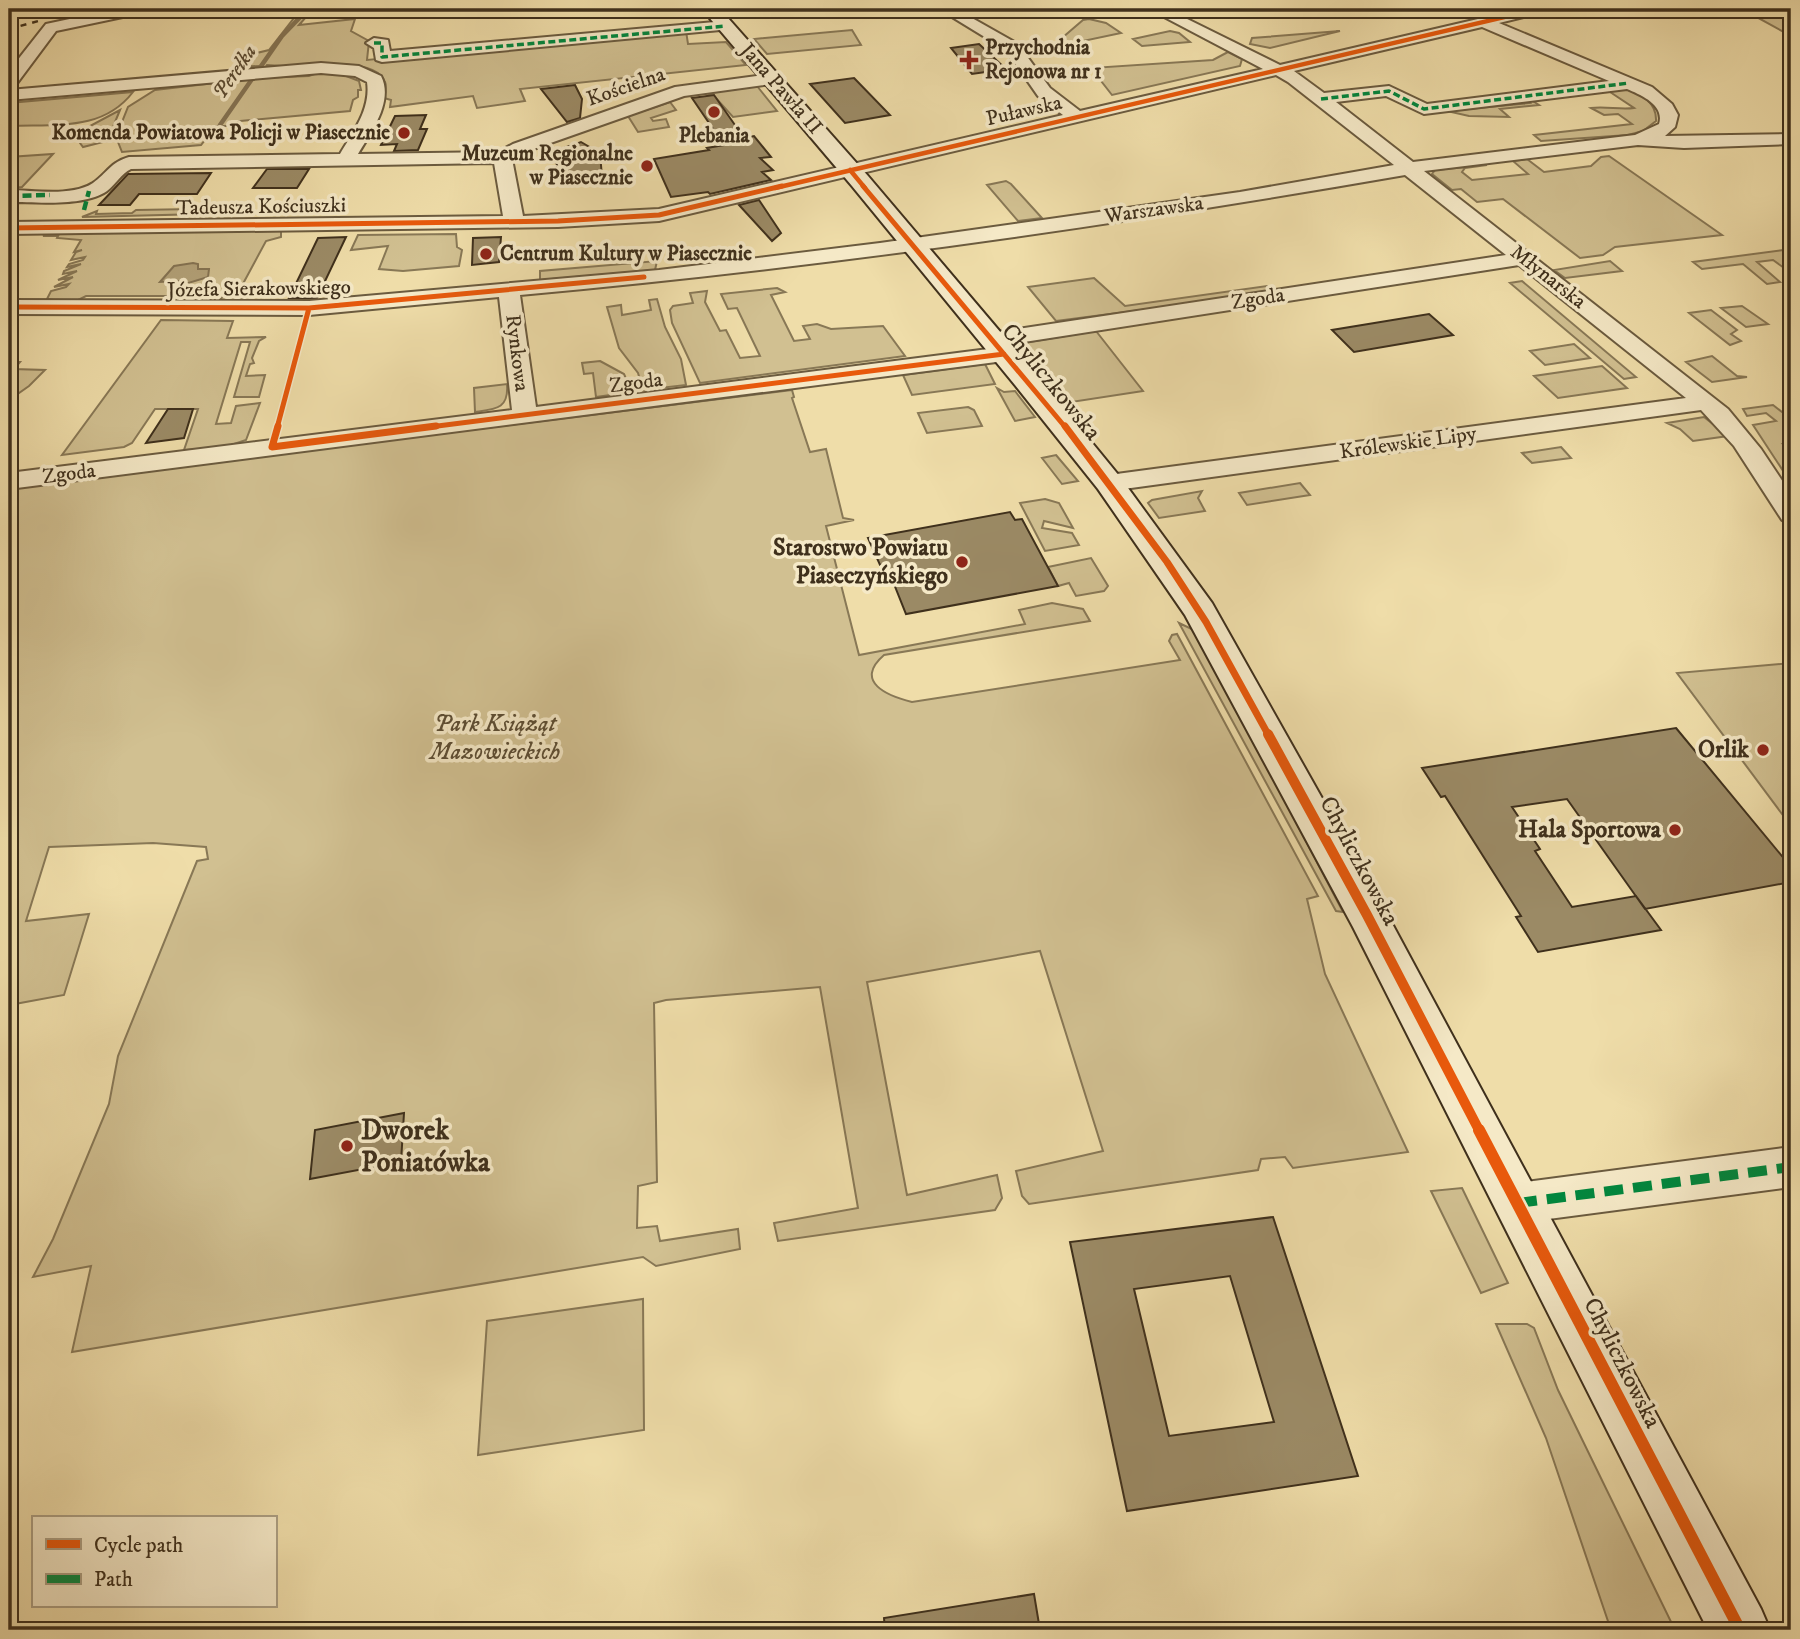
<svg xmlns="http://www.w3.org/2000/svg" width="1800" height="1639" font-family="'IM FELL DW Pica',serif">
	<rect width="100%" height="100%" fill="#efdda9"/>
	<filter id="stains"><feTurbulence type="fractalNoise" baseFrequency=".00286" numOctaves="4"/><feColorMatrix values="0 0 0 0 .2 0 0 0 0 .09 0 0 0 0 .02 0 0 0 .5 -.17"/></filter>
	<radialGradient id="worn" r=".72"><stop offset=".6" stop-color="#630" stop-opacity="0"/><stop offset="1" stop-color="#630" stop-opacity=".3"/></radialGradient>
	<path fill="#d1c091" stroke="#887856" stroke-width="2" d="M 301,9 L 313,9 L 299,25 L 355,19 L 351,31 L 369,41 L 367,60 L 686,31 L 688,44 L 726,42 L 746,65 L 520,89 L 525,101 L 477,108 L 473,96 L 390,107 L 391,100 L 384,98 C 385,93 387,86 385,82 C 375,55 305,66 283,68 L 285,66 L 267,65 L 264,70 L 255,70 L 258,66 L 235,67 L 244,56 L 269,50 Z
		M 1739,9 L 1791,9 L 1791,36 L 1753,15 L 1741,13 Z
		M 1089,19 L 1106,23 L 1121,33 L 1078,42 L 1083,47 L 1078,48 L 1048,50 L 1083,20 Z
		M 852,30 L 861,45 L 767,54 L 754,39 Z
		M 1170,31 L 1179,33 L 1190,42 L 1142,46 L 1133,39 Z
		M 1340,31 L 1270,48 L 1250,44 L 1252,38 Z
		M 1228,52 L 1242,59 L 1240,66 L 1112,95 L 1091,68 L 1213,60 Z
		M 317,73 L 341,74 L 359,81 L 361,90 L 358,90 L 358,97 L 353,100 L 350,111 L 230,122 L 229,126 L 216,126 L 201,145 L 122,152 L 116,137 L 128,107 L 155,90 L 259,78 L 309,76 Z
		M 757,86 L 777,111 L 733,117 L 715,97 L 707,93 Z
		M 1622,86 C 1638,94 1657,100 1656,121 L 1643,131 L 1628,135 L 1541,141 L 1534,135 L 1632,124 L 1618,114 L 1604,115 L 1591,108 C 1606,106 1620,110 1634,108 L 1607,90 Z
		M 133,92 C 103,131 58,124 9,126 L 9,103 Z
		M 1528,98 L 1539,105 L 1500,109 L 1509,117 L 1469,116 L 1447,111 L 1530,103 L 1526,99 Z
		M 670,102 L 676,110 L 651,118 L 653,121 L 666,119 L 669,127 L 638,132 L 628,116 Z
		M 120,110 L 108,139 L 105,139 L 107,141 L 83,147 L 80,143 L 90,126 Z
		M 53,154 L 22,187 L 9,188 L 9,157 Z
		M 1609,156 L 1722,235 L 1615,247 L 1603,255 L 1580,258 L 1503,199 L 1477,202 L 1461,189 L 1452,190 L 1432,174 L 1435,170 L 1487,165 L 1465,168 L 1462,172 L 1472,180 L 1528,174 L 1513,161 L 1527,159 L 1544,172 L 1591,166 L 1601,157 Z
		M 1006,181 L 1011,184 L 1042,218 L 1018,221 L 987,185 Z
		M 194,209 L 202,214 L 82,217 L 97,211 L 96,214 L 132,213 L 136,210 Z
		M 281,230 L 281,237 L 266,241 L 238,293 L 251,293 L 238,302 L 215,303 L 224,296 L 86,296 L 72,303 L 47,299 L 51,291 L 66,287 L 69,284 L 54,287 L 73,277 L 58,280 L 77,271 L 63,274 L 64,271 L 81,264 L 67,267 L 69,264 L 83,260 L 85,257 L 71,260 L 76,252 L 82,250 L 74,252 L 81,240 L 57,238 L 58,236 L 43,236 L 55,231 Z
		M 456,234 L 457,247 L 462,250 L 459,266 L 403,271 L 379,269 L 388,246 L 351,250 L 358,235 Z
		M 1791,249 L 1791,257 L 1788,258 L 1791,261 L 1791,273 L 1773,260 L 1757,262 L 1780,282 L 1767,284 L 1743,264 L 1702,269 L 1693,262 Z
		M 657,261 L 655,270 L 540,280 L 540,271 Z
		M 1610,261 L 1622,271 L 1565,278 L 1554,270 Z
		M 1094,278 L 1125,306 L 1267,286 L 1272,290 L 1272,293 L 1056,321 L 1028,287 Z
		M 1522,281 L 1636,377 L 1624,379 L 1510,283 Z
		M 777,288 L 785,292 L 771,295 L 794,341 L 810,339 L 803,326 L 817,324 L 831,329 L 883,326 L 905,356 L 700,383 L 672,323 L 670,310 L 673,306 L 693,303 L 690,293 L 707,291 L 705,302 L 720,331 L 726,330 L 740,358 L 760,356 L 737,308 L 728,309 L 721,294 Z
		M 657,299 L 665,327 L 681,359 L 686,385 L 643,390 L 638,373 L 619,348 L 607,307 L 621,305 L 622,315 L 651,310 L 649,300 Z
		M 1742,306 L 1768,324 L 1746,327 L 1721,308 Z
		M 1711,310 L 1737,330 L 1731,334 L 1741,341 L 1730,345 L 1689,313 Z
		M 161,320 L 233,321 L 227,338 L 266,337 L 259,341 L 252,358 L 254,363 L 250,364 L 246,376 L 265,375 L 259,397 L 234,397 L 250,342 L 241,342 L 216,424 L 231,423 L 236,406 L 260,403 L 246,440 L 222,448 L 184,450 L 198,409 L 155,409 L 132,443 L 124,447 L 62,455 Z
		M 1096,331 L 1143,391 L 1065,403 L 1017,344 Z
		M 1574,344 L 1590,358 L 1545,365 L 1530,351 Z
		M 1712,356 L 1737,376 L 1747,377 L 1712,382 L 1686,362 Z
		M 600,361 L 624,374 L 632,392 L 596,397 L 593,373 L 584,374 L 582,363 Z
		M 9,362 L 20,362 L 14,369 L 45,370 L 29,386 L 9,400 Z
		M 985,364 L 995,384 L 912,395 L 903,375 Z
		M 1602,366 L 1627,388 L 1558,398 L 1534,376 Z
		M 507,384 C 509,409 496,409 475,412 L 474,388 Z
		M 997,388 L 1004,392 L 1015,391 L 1035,417 L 1015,421 Z
		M 792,390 L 794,397 L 792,398 L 810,452 L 826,449 L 843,518 L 854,520 L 826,526 L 859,655 L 1025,624 L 1019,610 L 1052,603 L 1083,609 L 1090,621 L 884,655 C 853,682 888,696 912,702 L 1180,660 L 1169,641 L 1172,635 L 1177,634 L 1318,896 L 1307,899 L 1325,974 L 1408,1152 L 1293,1168 L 1285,1157 L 1261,1159 L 1258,1170 L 1029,1204 L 1022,1196 L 1016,1171 L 1103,1151 L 1040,951 L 867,982 L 907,1195 L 997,1175 L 1002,1198 L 995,1210 L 778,1241 L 774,1223 L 858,1208 L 820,987 L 666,1000 L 654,1003 L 657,1182 L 638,1186 L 637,1228 L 657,1226 L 660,1241 L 738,1229 L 740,1249 L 656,1266 L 643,1257 L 72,1352 L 91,1266 L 33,1277 L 53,1239 L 109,1104 L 118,1056 L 197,861 L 208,859 L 206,847 L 153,843 L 49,847 L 26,921 L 89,914 L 64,995 L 15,1004 L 9,1009 L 9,487 Z
		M 1773,405 L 1782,412 L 1791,411 L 1791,443 L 1783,444 L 1791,451 L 1791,483 L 1753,425 L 1776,421 L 1766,413 L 1747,416 L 1743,409 Z
		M 968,407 L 974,410 L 982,426 L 927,433 L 918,413 Z
		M 1704,417 L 1728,436 L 1693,441 L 1680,429 L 1667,423 Z
		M 1561,447 L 1571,458 L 1532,463 L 1522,453 Z
		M 1056,455 L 1078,481 L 1062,484 L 1042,458 Z
		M 1300,483 L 1310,495 L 1247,505 L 1239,493 Z
		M 1202,491 L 1198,498 L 1205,511 L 1159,518 L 1148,503 L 1152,500 Z
		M 1045,499 L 1059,503 L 1073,528 L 1044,521 L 1042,528 L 1072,533 L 1079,545 L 1045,551 L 1020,503 Z
		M 1091,558 L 1108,586 L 1104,591 L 1076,596 L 1069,583 L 1058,586 L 1048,567 Z
		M 1179,623 L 1196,631 L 1343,912 L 1336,911 Z
		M 1791,663 L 1791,826 L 1677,673 Z
		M 1462,1188 L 1508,1283 L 1481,1293 L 1431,1191 Z
		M 643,1299 L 644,1430 L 478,1455 L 487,1321 Z
		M 1496,1324 L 1527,1324 L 1534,1328 L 1558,1390 L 1675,1630 L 1611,1630 L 1546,1438 Z"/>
	<path fill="#b3a279" stroke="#857454" stroke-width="2" d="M 193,263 L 198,264 L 198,269 L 209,269 L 208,277 L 182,285 L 182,281 L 160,282 L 174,266 Z"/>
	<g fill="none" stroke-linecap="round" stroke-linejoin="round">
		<path stroke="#857454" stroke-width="4.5" d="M 220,125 L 282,36 L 308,9"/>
	</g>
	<path fill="#9b8a65" stroke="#3f301c" stroke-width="2" fill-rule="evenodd" d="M 979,44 L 1006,69 L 972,74 L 951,48 Z
		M 854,78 L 890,115 L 845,123 L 810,84 Z
		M 575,85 L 582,99 L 580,118 L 567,122 L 541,89 Z
		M 714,95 L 744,138 L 754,136 L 771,157 L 760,158 L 773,170 L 762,172 L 771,180 L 710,194 L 708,192 L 671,197 L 654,159 L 709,150 L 707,148 L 724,145 L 692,98 Z
		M 426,115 L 420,129 L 427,129 L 418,150 L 394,151 L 397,144 L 381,145 L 395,116 Z
		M 581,142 L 600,153 L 602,177 L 559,182 L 555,151 Z
		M 267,169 L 309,169 L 297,188 L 253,188 Z
		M 211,173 L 197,194 L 139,194 L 130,205 L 99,205 L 128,174 Z
		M 759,200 L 781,233 L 772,241 L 739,205 Z
		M 346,237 L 317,298 L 289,298 L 318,238 Z
		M 501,237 L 499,262 L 472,265 L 473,238 Z
		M 1429,314 L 1453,335 L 1354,352 L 1332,330 Z
		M 168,409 L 193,409 L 184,438 L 146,443 Z
		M 1010,512 L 1015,520 L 1022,519 L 1058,586 L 906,614 L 886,564 L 880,565 L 868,538 Z
		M 1676,728 L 1791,867 L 1791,882 L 1645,909 L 1567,799 L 1512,807 L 1540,849 L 1535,851 L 1572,907 L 1636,896 L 1661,930 L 1538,952 L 1516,917 L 1521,916 L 1445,796 L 1441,797 L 1422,768 Z
		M 404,1113 L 401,1162 L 310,1179 L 315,1130 Z
		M 1273,1217 L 1358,1476 L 1127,1511 L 1070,1242 ZM 1230,1276 L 1274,1422 L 1169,1436 L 1134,1289 Z
		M 1034,1594 L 1040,1630 L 885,1630 L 884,1618 Z"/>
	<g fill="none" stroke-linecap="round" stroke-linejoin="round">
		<g stroke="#6b5b3f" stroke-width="4">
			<path id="street" d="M 117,9 L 145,9 L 137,14 L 56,31 L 15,86 L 9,87 L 9,71 L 46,24 Z
				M 939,9 L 956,9 L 1018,44 L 1050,88 L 1080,111 L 1263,69 L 1149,9 L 1167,9 L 1280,65 L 1521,9 L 1546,9 L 1544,12 L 1499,23 L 1652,87 L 1672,104 L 1678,115 L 1675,127 L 1665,136 L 1791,134 L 1791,144 L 1684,148 L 1638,145 L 1424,171 L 1728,409 L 1761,449 L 1791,494 L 1791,522 L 1782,520 L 1734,446 L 1701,410 L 1109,491 L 1100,488 L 1096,483 L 1100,478 L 1109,475 L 1686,398 L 1519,265 L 992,347 L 984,345 L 981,340 L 984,335 L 992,333 L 1506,255 L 1405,175 C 1112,226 817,268 520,295 L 536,407 L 1004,347 L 1012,349 L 1015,354 L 1012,359 L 1004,361 L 9,489 L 9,473 L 512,410 L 499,297 L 309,315 L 9,314 L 9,300 L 309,301 L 659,270 L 880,243 L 1240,192 L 1394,165 L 1288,82 L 1276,75 L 659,221 L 558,227 L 9,234 L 9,222 L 503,216 L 494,163 L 131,169 C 121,174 116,184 107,191 C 84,207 36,202 9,202 L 9,190 C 33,190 72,197 93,183 C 107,173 111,162 129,157 L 340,154 C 353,132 371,109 367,82 L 355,76 L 321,73 L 9,100 L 9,90 L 321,63 L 359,66 L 381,76 C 394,101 371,133 358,154 L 498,152 L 513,144 L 675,87 L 771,74 L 779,79 L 771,84 L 684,96 L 525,152 L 512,159 L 523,216 L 659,209 L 1063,115 L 1038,96 L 1006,50 ZM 1482,27 L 1609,81 L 1427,104 L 1389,86 L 1324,93 L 1294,71 ZM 1627,89 C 1641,95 1665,105 1659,124 L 1635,135 L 1413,162 L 1336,102 L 1386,96 L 1424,114 Z
				M 726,21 L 731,23 L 734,26 L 731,29 L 382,62 L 376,60 L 374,48 L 366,43 L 374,38 L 388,40 L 390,51 Z
				M 1791,1147 L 1791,1187 L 1518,1223 L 1503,1217 L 1497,1203 L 1503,1189 L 1518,1183 Z"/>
		</g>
		<g stroke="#3f301c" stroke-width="4">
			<path id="secondary" d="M 9,9 L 38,9 L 35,13 L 9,16 Z
				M 702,9 L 720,9 L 868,176 L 1035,373 L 1120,477 L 1212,603 L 1381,903 L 1761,1609 L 1770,1630 L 1708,1630 L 1353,927 L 1185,615 L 1098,489 L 1015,385 L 852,186 Z"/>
		</g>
		<use href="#street" fill="#f5e9c7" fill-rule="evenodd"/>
		<use href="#secondary" fill="#f5e9c7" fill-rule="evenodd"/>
		<path stroke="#3f301c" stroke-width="2.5" stroke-dasharray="6 6" stroke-linecap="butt" d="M 9,16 L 59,11
			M 9,29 L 42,20"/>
		<path stroke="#00873e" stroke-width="3.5" stroke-dasharray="7 3.5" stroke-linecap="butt" d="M 374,43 L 382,43 L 382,57 L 726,26
			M 1321,99 L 1389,91 L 1424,109 L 1629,83"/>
		<path stroke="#00873e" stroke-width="4.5" stroke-dasharray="9 4.5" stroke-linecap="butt" d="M 9,196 L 50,195
			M 84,210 L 89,191"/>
		<path stroke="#00873e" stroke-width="6" stroke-dasharray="11 6" stroke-linecap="butt" d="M 1788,509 L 1791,509"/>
		<path stroke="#00873e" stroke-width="10" stroke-dasharray="19 10" stroke-linecap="butt" d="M 1518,1203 L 1791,1167"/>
		<g stroke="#f5e9c7" stroke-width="7">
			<path id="cycleway-far4" d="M 850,170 L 865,188
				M 775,188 L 1539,9"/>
		</g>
		<g stroke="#f5e9c7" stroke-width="8">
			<path id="cycleway-far3" d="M 863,186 L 1066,428
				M 9,228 L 558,221 L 659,215 L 782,186
				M 9,307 L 309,308 L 644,277
				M 277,428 L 309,308
				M 422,428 L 1004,354"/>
		</g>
		<g stroke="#f5e9c7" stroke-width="10">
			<path id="cycleway-far2" d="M 278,426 L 272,447 L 436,426
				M 1065,426 L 1167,562 L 1206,622 L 1269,736"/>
		</g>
		<g stroke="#f5e9c7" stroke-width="14">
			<path id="cycleway-far1" d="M 1268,734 L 1367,915 L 1480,1132"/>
		</g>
		<g stroke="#f5e9c7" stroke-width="17">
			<path id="cycleway" d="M 1479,1130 L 1740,1630"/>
		</g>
		<use href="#cycleway-far4" stroke="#e8590c" stroke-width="4.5"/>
		<use href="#cycleway-far3" stroke="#e8590c" stroke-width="5"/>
		<use href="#cycleway-far2" stroke="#e8590c" stroke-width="7"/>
		<use href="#cycleway-far1" stroke="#e8590c" stroke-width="10"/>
		<use href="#cycleway" stroke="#e8590c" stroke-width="12"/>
	</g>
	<g fill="#8f2418" stroke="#f5e9c7" stroke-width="2.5">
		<path d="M965.5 49.5h7v7h7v7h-7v7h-7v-7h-7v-7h7z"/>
		<circle cx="714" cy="112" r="7"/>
		<circle cx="404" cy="133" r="7"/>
		<circle cx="647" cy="166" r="7"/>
		<circle cx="486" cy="254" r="7"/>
		<circle cx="962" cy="562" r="7"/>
		<circle cx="1763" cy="750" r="7"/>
		<circle cx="1675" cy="830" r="7"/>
		<circle cx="347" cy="1146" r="7"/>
	</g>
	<g text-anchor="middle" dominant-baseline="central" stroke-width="7" stroke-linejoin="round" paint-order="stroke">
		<g font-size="21" font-weight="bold" fill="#3f301c" stroke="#f5e9c7" text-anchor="start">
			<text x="985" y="48">Przychodnia<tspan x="985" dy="24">Rejonowa nr 1</tspan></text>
			<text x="390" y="133" text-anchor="end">Komenda Powiatowa Policji w Piasecznie</text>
			<text x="714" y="136" text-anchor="middle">Plebania</text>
			<text x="633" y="154" text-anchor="end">Muzeum Regionalne<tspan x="633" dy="24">w Piasecznie</tspan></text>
			<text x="500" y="254">Centrum Kultury w Piasecznie</text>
		</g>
		<g font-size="21" font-style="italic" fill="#5c4c33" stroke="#f5e9c7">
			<text transform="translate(235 72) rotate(-55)">Perełka</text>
		</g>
		<g font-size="21" fill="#3f301c" stroke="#f5e9c7">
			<text transform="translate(626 87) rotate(-19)">Kościelna</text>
			<text transform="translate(781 89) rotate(49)">Jana Pawła II</text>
			<text transform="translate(1024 111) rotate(-13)">Puławska</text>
			<text transform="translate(261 207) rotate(-1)">Tadeusza Kościuszki</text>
			<text transform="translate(1154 210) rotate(-8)">Warszawska</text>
			<text transform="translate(1548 277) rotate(38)">Młynarska</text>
			<text transform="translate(259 289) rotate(-1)">Józefa Sierakowskiego</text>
			<text transform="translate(1258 299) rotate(-9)">Zgoda</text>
			<text transform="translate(517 353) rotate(83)">Rynkowa</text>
			<text transform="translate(636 383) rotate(-7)">Zgoda</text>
			<text transform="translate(1408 443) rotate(-8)">Królewskie Lipy</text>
			<text transform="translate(69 474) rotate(-7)">Zgoda</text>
		</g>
		<g font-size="24" fill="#3f301c" stroke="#f5e9c7">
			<text transform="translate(1051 382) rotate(51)">Chyliczkowska</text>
			<text transform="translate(1359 861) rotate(62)">Chyliczkowska</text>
			<text transform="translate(1622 1363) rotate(63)">Chyliczkowska</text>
		</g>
		<g font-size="24" font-weight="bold" fill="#3f301c" stroke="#f5e9c7" text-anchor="end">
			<text x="948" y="548">Starostwo Powiatu<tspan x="948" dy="28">Piaseczyńskiego</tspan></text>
			<text x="1749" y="750">Orlik</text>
			<text x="1661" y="830">Hala Sportowa</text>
		</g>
		<g font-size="24" font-style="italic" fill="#5c4d33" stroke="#f5e9c7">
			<text x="495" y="724">Park Książąt<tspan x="495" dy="28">Mazowieckich</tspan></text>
		</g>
		<g font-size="28" font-weight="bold" fill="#3f301c" stroke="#f5e9c7" text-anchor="start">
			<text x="361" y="1130">Dworek<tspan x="361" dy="32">Poniatówka</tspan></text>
		</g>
	</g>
	<rect width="1800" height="1639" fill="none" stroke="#efdda9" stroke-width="35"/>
	<rect x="10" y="10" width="1779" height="1618" fill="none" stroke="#3f301c" stroke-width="3.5"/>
	<rect x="18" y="18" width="1765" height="1604" fill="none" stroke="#3f301c" stroke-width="2"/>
	<rect x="32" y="1516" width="245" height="91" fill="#f5e9c7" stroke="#ac9f83" stroke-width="2"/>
	<rect x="46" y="1539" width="35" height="10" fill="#e8590c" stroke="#ac9f83" stroke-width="2"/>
	<text x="94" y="1552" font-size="21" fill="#3f301c">Cycle path</text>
	<rect x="46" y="1574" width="35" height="10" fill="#00873e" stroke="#ac9f83" stroke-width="2"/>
	<text x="94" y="1586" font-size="21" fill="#3f301c">Path</text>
	<rect width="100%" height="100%" filter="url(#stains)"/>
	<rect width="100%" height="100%" fill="url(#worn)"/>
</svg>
